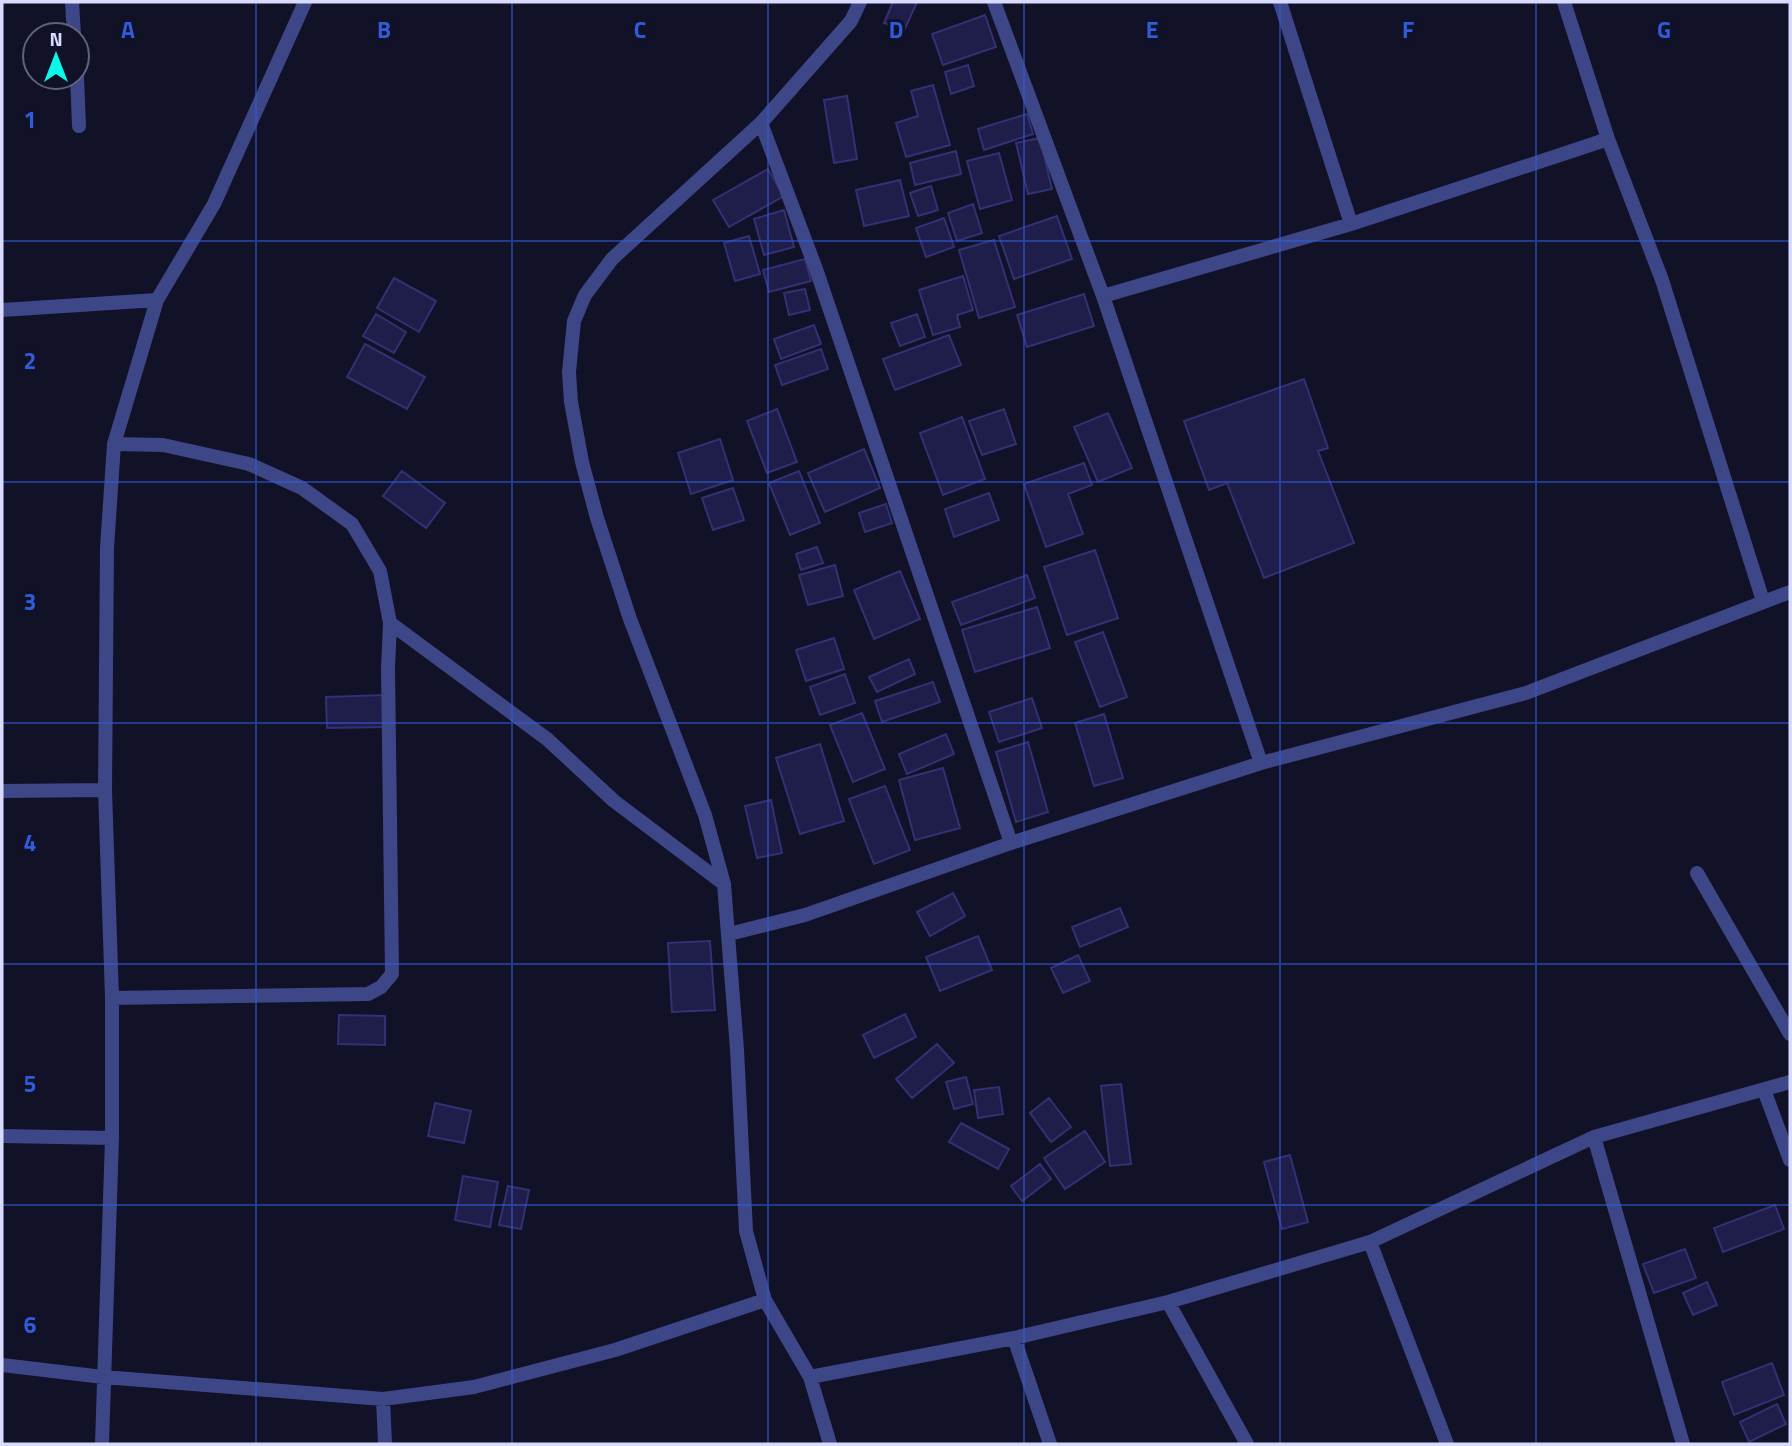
<svg xmlns="http://www.w3.org/2000/svg" width="1792" height="1446" font-family="'Titillium Web',sans-serif">
	<rect width="100%" height="100%" fill="#111128"/>
	<path fill="#1f1d49" stroke="#333074" stroke-width="2" d="M 893,2 L 917,2 L 904,31 L 884,23 Z
		M 985,15 L 996,47 L 943,65 L 932,34 Z
		M 968,65 L 974,86 L 951,94 L 945,72 Z
		M 933,85 L 950,145 L 906,157 L 896,123 L 918,116 L 911,91 Z
		M 847,96 L 857,159 L 834,163 L 824,100 Z
		M 1027,114 L 1033,134 L 984,150 L 978,129 Z
		M 1040,138 L 1052,189 L 1028,194 L 1016,143 Z
		M 956,151 L 961,174 L 915,185 L 910,163 Z
		M 999,153 L 1012,200 L 980,209 L 967,161 Z
		M 768,169 L 784,196 L 729,227 L 713,200 Z
		M 900,180 L 909,216 L 864,226 L 856,190 Z
		M 931,186 L 938,210 L 918,216 L 910,193 Z
		M 973,204 L 982,233 L 957,241 L 948,213 Z
		M 784,210 L 794,247 L 764,255 L 754,219 Z
		M 1057,216 L 1072,259 L 1014,279 L 999,236 Z
		M 944,218 L 954,247 L 926,257 L 916,228 Z
		M 749,236 L 760,274 L 735,281 L 724,243 Z
		M 994,240 L 1015,307 L 979,318 L 959,250 Z
		M 805,259 L 811,281 L 769,292 L 763,270 Z
		M 963,276 L 973,310 L 957,315 L 960,327 L 933,335 L 919,290 Z
		M 394,278 L 436,301 L 419,332 L 377,308 Z
		M 805,289 L 810,310 L 789,315 L 784,293 Z
		M 1084,294 L 1094,326 L 1027,347 L 1017,315 Z
		M 376,314 L 406,332 L 394,353 L 363,336 Z
		M 917,314 L 925,337 L 900,346 L 891,323 Z
		M 814,325 L 821,344 L 781,359 L 774,339 Z
		M 949,335 L 961,365 L 895,390 L 883,359 Z
		M 365,344 L 425,377 L 407,409 L 347,377 Z
		M 821,349 L 828,369 L 782,385 L 775,365 Z
		M 1304,379 L 1328,448 L 1318,451 L 1354,543 L 1264,578 L 1227,483 L 1209,490 L 1184,421 Z
		M 777,409 L 797,462 L 767,473 L 747,421 Z
		M 1004,409 L 1016,444 L 982,455 L 969,421 Z
		M 1108,413 L 1132,468 L 1098,482 L 1074,427 Z
		M 962,417 L 985,479 L 943,495 L 920,433 Z
		M 720,439 L 733,480 L 691,494 L 678,453 Z
		M 864,449 L 880,488 L 825,512 L 808,473 Z
		M 1084,463 L 1092,485 L 1068,494 L 1083,534 L 1046,547 L 1024,484 Z
		M 402,471 L 445,503 L 426,528 L 383,496 Z
		M 799,471 L 820,523 L 790,535 L 769,483 Z
		M 733,488 L 744,520 L 713,530 L 702,498 Z
		M 989,493 L 999,520 L 954,537 L 945,509 Z
		M 886,504 L 892,523 L 865,532 L 859,513 Z
		M 817,547 L 823,563 L 801,570 L 796,554 Z
		M 1095,550 L 1118,618 L 1067,635 L 1044,567 Z
		M 835,565 L 843,596 L 808,605 L 799,575 Z
		M 900,571 L 920,619 L 874,639 L 854,590 Z
		M 1027,575 L 1035,598 L 961,625 L 952,602 Z
		M 1037,607 L 1050,648 L 975,672 L 962,630 Z
		M 1103,632 L 1127,697 L 1100,707 L 1075,642 Z
		M 834,638 L 844,669 L 806,681 L 796,650 Z
		M 909,659 L 915,674 L 877,692 L 869,677 Z
		M 845,674 L 855,703 L 820,715 L 810,687 Z
		M 933,682 L 940,702 L 882,722 L 875,701 Z
		M 386,695 L 387,727 L 327,728 L 326,697 Z
		M 1032,698 L 1042,728 L 999,742 L 989,712 Z
		M 862,713 L 885,769 L 853,782 L 830,725 Z
		M 1104,714 L 1123,778 L 1094,786 L 1075,723 Z
		M 946,734 L 954,754 L 907,774 L 899,754 Z
		M 1028,742 L 1048,812 L 1016,822 L 996,752 Z
		M 820,744 L 844,821 L 800,834 L 776,758 Z
		M 943,768 L 960,828 L 915,840 L 899,780 Z
		M 885,786 L 910,850 L 874,864 L 849,799 Z
		M 771,800 L 782,853 L 757,858 L 745,806 Z
		M 953,893 L 965,916 L 930,936 L 917,912 Z
		M 1120,908 L 1128,927 L 1080,947 L 1072,927 Z
		M 978,936 L 992,970 L 940,991 L 926,957 Z
		M 710,941 L 715,1010 L 672,1012 L 668,943 Z
		M 1078,955 L 1090,981 L 1063,993 L 1051,968 Z
		M 905,1014 L 916,1037 L 874,1058 L 863,1035 Z
		M 339,1015 L 385,1016 L 385,1045 L 338,1044 Z
		M 937,1044 L 954,1063 L 912,1098 L 896,1079 Z
		M 966,1077 L 973,1104 L 954,1109 L 946,1082 Z
		M 1121,1084 L 1131,1164 L 1110,1166 L 1101,1086 Z
		M 999,1087 L 1003,1114 L 978,1118 L 974,1090 Z
		M 1049,1098 L 1071,1127 L 1051,1142 L 1030,1113 Z
		M 435,1103 L 471,1111 L 464,1143 L 428,1136 Z
		M 961,1123 L 1009,1149 L 998,1169 L 949,1142 Z
		M 1085,1131 L 1105,1162 L 1065,1189 L 1044,1158 Z
		M 1290,1155 L 1308,1222 L 1282,1229 L 1264,1162 Z
		M 1040,1164 L 1051,1179 L 1022,1201 L 1011,1186 Z
		M 463,1176 L 498,1182 L 490,1227 L 455,1220 Z
		M 508,1186 L 529,1190 L 521,1229 L 499,1225 Z
		M 1775,1205 L 1784,1229 L 1723,1252 L 1714,1228 Z
		M 1685,1249 L 1696,1278 L 1654,1293 L 1643,1264 Z
		M 1707,1282 L 1717,1305 L 1693,1315 L 1683,1293 Z
		M 1772,1363 L 1784,1395 L 1734,1415 L 1722,1382 Z
		M 1777,1404 L 1786,1424 L 1749,1442 L 1740,1422 Z"/>
	<g fill="none" stroke-linecap="round" stroke-linejoin="round">
		<path stroke="#3d4686" stroke-width="14" d="M 72,2 L 74,35
			M 994,2 L 1103,296
			M 1280,2 L 1351,224
			M 1564,2 L 1608,139 L 1662,280 L 1763,601
			M 77,77 L 79,126
			M 761,123 L 816,269 L 1011,843
			M 2,310 L 157,300
			M 390,623 L 547,739 L 614,801 L 724,884
			M 1261,763 L 1103,296 L 1351,224 L 1608,139
			M 2,791 L 105,790
			M 1697,873 L 1790,1034
			M 729,934 L 805,915 L 1011,843 L 1261,763 L 1526,693 L 1790,592
			M 112,998 L 368,994 L 381,987 L 392,974 L 388,668 L 390,623 L 380,571 L 352,524 L 302,488 L 249,464 L 163,445 L 114,444
			M 1764,1090 L 1790,1160
			M 2,1136 L 112,1138
			M 1594,1137 L 1683,1444
			M 1370,1242 L 1447,1444
			M 765,1300 L 746,1231 L 737,1049 L 724,884 L 705,815 L 630,619 L 597,518 L 582,462 L 571,402 L 569,372 L 574,321 L 585,295 L 612,259 L 761,123 L 851,21 L 860,2
			M 1168,1302 L 1247,1444
			M 1014,1338 L 1050,1444
			M 2,1365 L 103,1377 L 383,1399 L 474,1387 L 615,1350 L 765,1300 L 810,1377 L 1014,1338 L 1168,1302 L 1370,1242 L 1594,1137 L 1790,1082
			M 810,1377 L 830,1444
			M 383,1399 L 385,1444
			M 102,1444 L 112,1138 L 112,998 L 105,790 L 107,548 L 114,444 L 157,300 L 214,204 L 305,2"/>
	</g>
	<path fill="none" stroke="#305cdc" stroke-width="2" stroke-opacity="0.55" d="M 256,2 L 256,1444M 512,2 L 512,1444M 768,2 L 768,1444M 1024,2 L 1024,1444M 1280,2 L 1280,1444M 1536,2 L 1536,1444M 2,241 L 1790,241M 2,482 L 1790,482M 2,723 L 1790,723M 2,964 L 1790,964M 2,1205 L 1790,1205"/>
	<g font-size="23" text-anchor="middle" font-weight="bold" fill="#305cdc" stroke="#111128" stroke-width="6" stroke-linejoin="round" paint-order="stroke">
		<text x="128" y="38">A</text>
		<text x="384" y="38">B</text>
		<text x="640" y="38">C</text>
		<text x="896" y="38">D</text>
		<text x="1152" y="38">E</text>
		<text x="1408" y="38">F</text>
		<text x="1664" y="38">G</text>
		<text x="30" y="128">1</text>
		<text x="30" y="369">2</text>
		<text x="30" y="610">3</text>
		<text x="30" y="851">4</text>
		<text x="30" y="1092">5</text>
		<text x="30" y="1333">6</text>
	</g>
	<rect width="1792" height="1446" fill="none" stroke="#d9dbfe" stroke-width="7"/>
	<g transform="translate(56 56)"><circle r="33" fill="#111128" stroke="#61627e" stroke-width="2"/>
	<path d="M0-5L12 26L0 18L-12 26Z" fill="#0bf8eb"/>
	<text y="-10" font-size="19" font-weight="bold" text-anchor="middle" fill="#d9dbfe">N</text>
	</g>
</svg>
